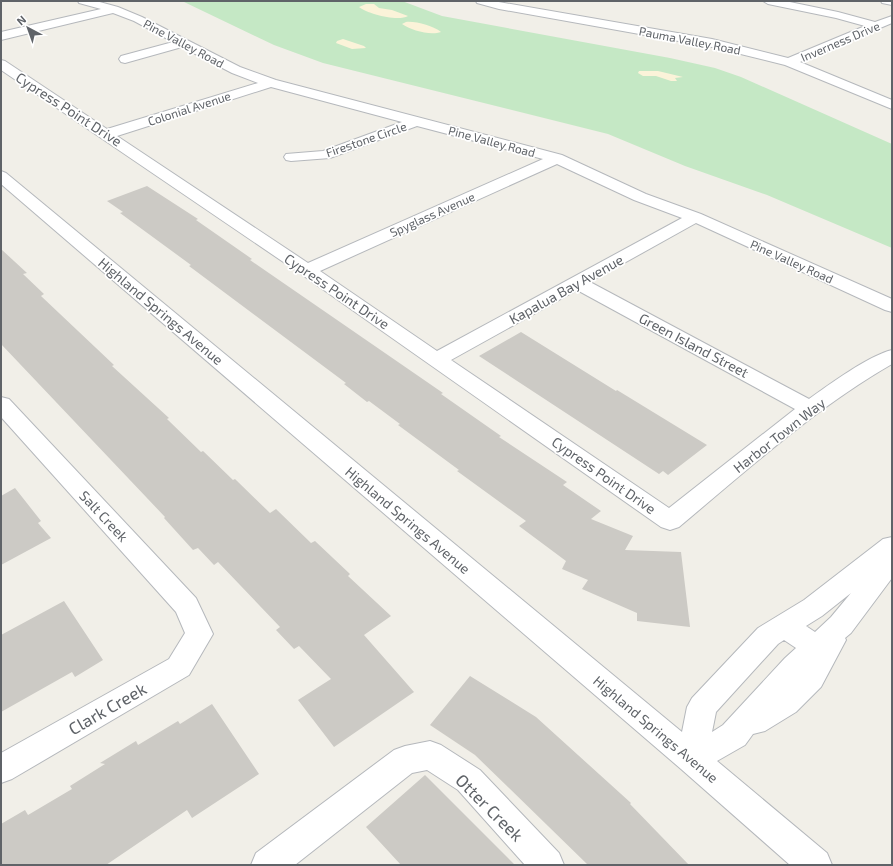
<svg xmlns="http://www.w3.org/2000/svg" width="893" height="866" font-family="'Exo 2',sans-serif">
	<rect width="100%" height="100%" fill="#f1efe8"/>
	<path fill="#c5e8c5" d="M 182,1 L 402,1 L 442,16 L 670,58 L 715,68 L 741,77 L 892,144 L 892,248 L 767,195 L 685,166 L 608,134 L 323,63 L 274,45 Z"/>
	<path fill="#fbf3d9" d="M 366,4 L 374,4 L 379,8 L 392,10 L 408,16 C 398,22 368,14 359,7 Z
		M 406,22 C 416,21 433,26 441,32 C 430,36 411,30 402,24 Z
		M 343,39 L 364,46 L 366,48 L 352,49 L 336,43 L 337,41 Z
		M 639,71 L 658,71 L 683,77 L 675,78 L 677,81 L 671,81 L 656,76 L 643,76 L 638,73 Z"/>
	<path fill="#cccac5" d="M 147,186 L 198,219 L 196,220 L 252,259 L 250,260 L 443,393 L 441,394 L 501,436 L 499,437 L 567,482 L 563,485 L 601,511 L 591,519 L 633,536 L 625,550 L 681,552 L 690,627 L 637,621 L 637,613 L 582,589 L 588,580 L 562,569 L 566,561 L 519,526 L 526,521 L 457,471 L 459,470 L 398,425 L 400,424 L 369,401 L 367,402 L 344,384 L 346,383 L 189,266 L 191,265 L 120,213 L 123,212 L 107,201 Z
		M 1,249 L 27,273 L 23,274 L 44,294 L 41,296 L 114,365 L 112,366 L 169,418 L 167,419 L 201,452 L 203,451 L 233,480 L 235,479 L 270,513 L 276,509 L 311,543 L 315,541 L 350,574 L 348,576 L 391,616 L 364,635 L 414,692 L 334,747 L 298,700 L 331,679 L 299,646 L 294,649 L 276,630 L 280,627 L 218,562 L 214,565 L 198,548 L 193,550 L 164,518 L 165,517 L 1,344 Z
		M 521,332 L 616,391 L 617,390 L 707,445 L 668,475 L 663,471 L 659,474 L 479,356 Z
		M 15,488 L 41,521 L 38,523 L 51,538 L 1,565 L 1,496 Z
		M 64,601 L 103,660 L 75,677 L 72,672 L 1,712 L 1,635 Z
		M 470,676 L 536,717 L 631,803 L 630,804 L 689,865 L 588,865 L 475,755 L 430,725 Z
		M 212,704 L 259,774 L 192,818 L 187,810 L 106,865 L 1,865 L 1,824 L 25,810 L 28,815 L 72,789 L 70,786 L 105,764 L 100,763 L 136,741 L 138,745 L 178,721 L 180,724 Z
		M 425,775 L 515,865 L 401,865 L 366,827 Z"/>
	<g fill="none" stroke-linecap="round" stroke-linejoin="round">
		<g stroke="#b5b8bc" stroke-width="2">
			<path id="minor" d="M 78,1 L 96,1 L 118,7 L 142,17 L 240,67 L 276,80 L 562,155 L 646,194 L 701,214 L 892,299 L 892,312 L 885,310 L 696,223 L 590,282 L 809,399 C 830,384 868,356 892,350 L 892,364 C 814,409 747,470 679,527 L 670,530 L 661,527 L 301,274 L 1,70 L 1,60 L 5,61 L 107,129 L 258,83 L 232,73 L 182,47 L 125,63 L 121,62 L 119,59 L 121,56 L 173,42 L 134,21 L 113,13 L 1,40 L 1,32 L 101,9 L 79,3 ZM 271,87 L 402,122 L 323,151 L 286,154 L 284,157 L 286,160 L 291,161 L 330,158 L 417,126 L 543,159 L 308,263 L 117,136 ZM 557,164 L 634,200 L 682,218 L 437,351 L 320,271 ZM 577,290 L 795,409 L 669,508 L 451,360 Z
				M 476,1 L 493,1 L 712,39 L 788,58 L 865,26 L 836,18 L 768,4 L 763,1 L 785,1 L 838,12 L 875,22 L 892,16 L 892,23 L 800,62 L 892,100 L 892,109 L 785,65 L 712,47 L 499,9 L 477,3 Z
				M 881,1 L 892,1 L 892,5 L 882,3 Z
				M 1,171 L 6,173 L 682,732 L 687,707 L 692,698 L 758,628 L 804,600 L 883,539 L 892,537 L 892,578 L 851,633 L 845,638 L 846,640 L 821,687 L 796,712 L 765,731 L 753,734 L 745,745 L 717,761 L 827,853 L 832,865 L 790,865 L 681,769 L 1,184 ZM 851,593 L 831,617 L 815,632 L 806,626 L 822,616 ZM 784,640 L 796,648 L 785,658 L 723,725 L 712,732 L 716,712 L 778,644 Z
				M 1,397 L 9,399 L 196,598 L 213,634 L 189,675 L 12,779 L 1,783 L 1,753 L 169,659 L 185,633 L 176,612 L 1,417 Z
				M 430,741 L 441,745 L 480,770 L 559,853 L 564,865 L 525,865 L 458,790 L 427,770 L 412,773 L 295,865 L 251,865 L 256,853 L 394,750 L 405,746 Z"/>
		</g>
		<use href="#minor" fill="#fff" fill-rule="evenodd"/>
	</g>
	<g text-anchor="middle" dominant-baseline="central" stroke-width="3.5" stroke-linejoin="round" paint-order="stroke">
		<g font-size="12" fill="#5f6368" stroke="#fff">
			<text transform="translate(690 40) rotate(11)">Pauma Valley Road</text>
			<text transform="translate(840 41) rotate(-23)">Inverness Drive</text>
			<text transform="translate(184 43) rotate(28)">Pine Valley Road</text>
			<text transform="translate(189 108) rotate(-18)">Colonial Avenue</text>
			<text transform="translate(366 139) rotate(-19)">Firestone Circle</text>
			<text transform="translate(492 141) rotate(15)">Pine Valley Road</text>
			<text transform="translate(432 214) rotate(-24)">Spyglass Avenue</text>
			<text transform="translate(792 261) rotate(24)">Pine Valley Road</text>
		</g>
		<g font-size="14" fill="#5f6368" stroke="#fff">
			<text transform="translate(69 109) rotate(33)">Cypress Point Drive</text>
			<text transform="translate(566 289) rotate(-29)">Kapalua Bay Avenue</text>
			<text transform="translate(337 291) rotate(34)">Cypress Point Drive</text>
			<text transform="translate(161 311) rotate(40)">Highland Springs Avenue</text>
			<text transform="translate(694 345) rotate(28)">Green Island Street</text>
			<text transform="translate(779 435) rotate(-38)">Harbor Town Way</text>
			<text transform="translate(604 475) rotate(35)">Cypress Point Drive</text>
			<text transform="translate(104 516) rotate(47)">Salt Creek</text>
			<text transform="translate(408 520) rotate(40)">Highland Springs Avenue</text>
			<text transform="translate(656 729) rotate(40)">Highland Springs Avenue</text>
		</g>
		<g font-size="17" fill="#5f6368" stroke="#fff">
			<text transform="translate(107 708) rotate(-30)">Clark Creek</text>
			<text transform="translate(490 807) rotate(45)">Otter Creek</text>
		</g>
	</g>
	<rect width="893" height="866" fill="none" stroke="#5f6368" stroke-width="4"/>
	<g transform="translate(28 28) rotate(319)" stroke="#ffffff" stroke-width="3" paint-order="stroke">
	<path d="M0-3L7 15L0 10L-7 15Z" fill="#5f6368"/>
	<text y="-6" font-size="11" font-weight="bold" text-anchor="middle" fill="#5f6368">N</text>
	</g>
</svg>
